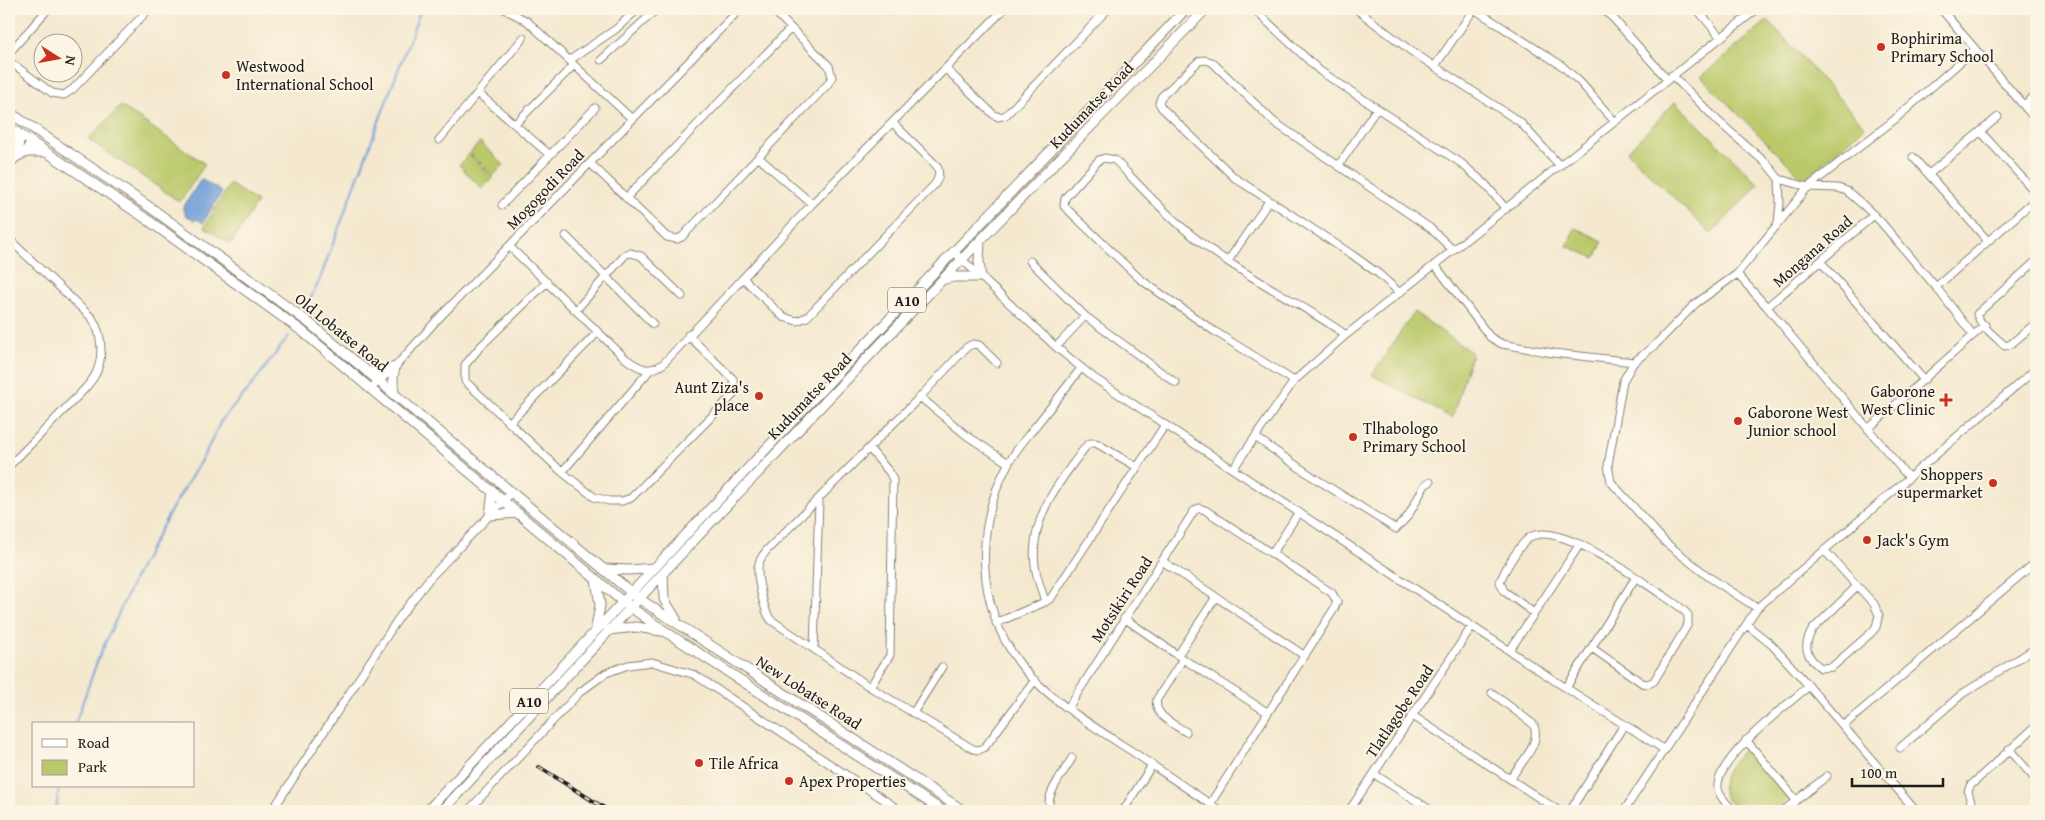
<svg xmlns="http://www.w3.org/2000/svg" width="2045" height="820" font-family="'Gentium Book Plus',serif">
	<rect width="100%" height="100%" fill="#fcf5e5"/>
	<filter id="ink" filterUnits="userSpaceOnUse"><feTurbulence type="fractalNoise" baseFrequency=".02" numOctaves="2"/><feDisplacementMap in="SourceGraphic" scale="10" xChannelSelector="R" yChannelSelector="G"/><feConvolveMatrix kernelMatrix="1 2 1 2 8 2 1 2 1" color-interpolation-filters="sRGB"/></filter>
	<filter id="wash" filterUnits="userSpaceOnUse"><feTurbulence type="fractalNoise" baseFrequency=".0096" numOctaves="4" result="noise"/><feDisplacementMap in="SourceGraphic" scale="20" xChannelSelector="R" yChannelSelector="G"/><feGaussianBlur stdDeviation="1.12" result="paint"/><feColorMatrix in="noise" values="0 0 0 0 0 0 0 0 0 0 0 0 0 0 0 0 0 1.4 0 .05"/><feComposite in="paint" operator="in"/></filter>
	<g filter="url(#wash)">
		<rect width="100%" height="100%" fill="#f4e9cf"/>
		<path fill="#bbc96b" stroke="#6c7244" d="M 1768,20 L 1865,127 L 1804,180 L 1701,77 Z
			M 1675,102 L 1759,184 L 1711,234 L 1627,152 Z
			M 121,106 L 205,164 L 180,202 L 88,139 Z
			M 480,142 L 504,165 L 493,176 L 470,153 Z
			M 469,154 L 493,178 L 482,189 L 459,165 Z
			M 230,184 L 257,202 L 231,244 L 204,227 Z
			M 1575,228 L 1603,241 L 1595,258 L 1567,246 Z
			M 1414,312 L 1472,353 L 1452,418 L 1372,375 Z
			M 1747,747 L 1788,798 C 1779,817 1757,811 1739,811 C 1735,807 1728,802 1725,797 C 1715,779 1736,757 1747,747 Z"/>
		<path fill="#6e9dd7" stroke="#455c7a" d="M 201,179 L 222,192 L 203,223 L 197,219 L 195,221 L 184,214 L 186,212 L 182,209 Z"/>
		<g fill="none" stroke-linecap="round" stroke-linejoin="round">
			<path stroke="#6e9dd7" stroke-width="2" d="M 304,311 L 318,284 L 421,9
				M 75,724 L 98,659 L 136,575 L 170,512 L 206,452 L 221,421 L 247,391 L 289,336
				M 56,811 L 59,786"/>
		</g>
	</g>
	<g filter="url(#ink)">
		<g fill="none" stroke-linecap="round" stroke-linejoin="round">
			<g stroke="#888276" stroke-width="9">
				<path id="minor" d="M 504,9 L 527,21 L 632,119
					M 626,9 L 630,16 L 639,9
					M 884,9 L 891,11 L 898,9
					M 1257,9 L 1259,14 L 1320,71 L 1461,163 L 1486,185 L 1506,209
					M 1356,9 L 1411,51 L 1520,122 L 1560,166
					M 1474,9 L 1561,65 L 1580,82 L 1615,122
					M 1602,9 L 1613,18 L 1667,79
					M 1697,9 L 1721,38
					M 1941,9 L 2036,120
					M 9,53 L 48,9
					M 570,60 L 616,29 L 630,16
					M 601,60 L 657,9
					M 9,61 L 52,93 L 64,95 L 73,89 L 149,9
					M 1435,66 L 1474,9
					M 946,69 L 994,115 L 999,117 L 1006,115 L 1108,9
					M 1672,75 L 1719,122 L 1767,164 L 1779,179 L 1808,187 L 1838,188 L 1847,191 L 1862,204 L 1880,221 L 1936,287 L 1973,335
					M 478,93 L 550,155
					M 2024,105 L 2036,95
					M 515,124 L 574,65
					M 1981,132 L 2036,193
					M 439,140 L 523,38
					M 758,157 L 812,204
					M 1913,157 L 1988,241
					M 590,163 L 667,237 L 677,239 L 682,237 L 828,84 L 832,77 L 829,66 L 772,9
					M 9,165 L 32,143
					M 1339,165 L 1377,108
					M 1929,174 L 1998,117
					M 626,198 L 791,28
					M 502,205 L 595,108
					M 1778,223 L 1780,203 L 1779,179
					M 566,236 L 653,324
					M 9,239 L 92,318 C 103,335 104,360 94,377 C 86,390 73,400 63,411 C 45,430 27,448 9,466
					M 509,246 L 626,359 C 639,368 648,374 663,364 L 812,204 L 1004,9
					M 953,251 L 1056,347 L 1094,378 L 1566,688 L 1665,750
					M 1030,261 L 1085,316 L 1176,383
					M 1228,261 L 1269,201
					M 2036,261 L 1977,314 C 1980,326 1996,337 2005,346 L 2011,344 L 2036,323
					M 1821,262 L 1924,380
					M 1435,265 L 1490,337 L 1502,344 L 1553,353 L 1634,362
					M 1737,274 L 1808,187 L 1894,120 L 1975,49
					M 743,278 L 783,317 L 797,321 L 807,317 L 935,184 C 939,177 940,173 937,166 L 893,123
					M 547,282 L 481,346 L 465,365 L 465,381 L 562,472 L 594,497 L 609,501 L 622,501 L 631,498 L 733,395 L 735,387 L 733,379 L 688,335
					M 1936,287 L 2036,199
					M 1400,293 L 1379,274 L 1351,254 L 1235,178 L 1162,108 L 1159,103 L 1161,97 L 1199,61 L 1205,60 L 1212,62 L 1274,122 L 1430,228 L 1453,250
					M 1767,307 L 1874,215
					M 576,310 L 626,254 L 631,253 L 641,256 L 682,296
					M 1056,347 L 1085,316
					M 997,363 L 979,345 L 973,344 L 967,347 L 920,397 L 767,550 C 763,555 759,559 758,567 C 757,578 764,612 771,620 L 870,687 L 973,749 L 979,750 L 985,747 L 1035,680
					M 1081,368 C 1066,388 1050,408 1034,428 C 1025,439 1015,451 1008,464 C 974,528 976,605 1020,664 C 1046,698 1094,727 1130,750 C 1160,770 1190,791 1221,811
					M 1294,381 L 1214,331 L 1140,279 L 1067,209 L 1064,206 L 1065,198 L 1099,160 L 1105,158 L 1115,160 C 1139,185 1162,211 1189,233 C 1237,273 1295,299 1346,335
					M 371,388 L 395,367 L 436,321 L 740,9
					M 920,397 L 966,435 L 1008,463
					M 509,423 L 598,332
					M 1868,429 L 1985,325
					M 1255,437 L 1313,477 L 1396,529 L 1408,516 L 1425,485 L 1430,482
					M 869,448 L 890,473 L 893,480 L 890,655 L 870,687
					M 1233,469 L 1294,381 L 1346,335 L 1757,9
					M 562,472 L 650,370
					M 1824,550 L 1874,604 L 1879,615 L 1876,627 L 1872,632 L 1832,667 L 1821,668 C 1806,657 1802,646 1813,629 L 1857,586
					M 1272,554 L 1299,512
					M 1162,561 L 1305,656
					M 1045,602 C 1042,590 1036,577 1035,565 C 1029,518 1060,480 1087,445 L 1091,443 L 1096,443 L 1137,467
					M 1757,608 L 1709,577 L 1666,543 L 1611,482 L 1608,465 L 1623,381 L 1634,362 L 1655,345 L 1695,304 L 1737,274 L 1767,307 L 1909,478
					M 1534,613 L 1504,591 L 1500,582 C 1504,571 1521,541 1532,536 C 1561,523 1634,576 1658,592 C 1668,599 1681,606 1688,615 L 1688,624 L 1654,681 L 1648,684 L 1642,683 L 1592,648
					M 1124,618 L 1183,659 L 1267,712
					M 996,623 L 1045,602 L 1051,598 L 1165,425
					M 1747,625 L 1772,645 L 1801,677 L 1916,811
					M 814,649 L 819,500
					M 1510,650 L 1580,544
					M 1178,655 L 1216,597
					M 1183,659 L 1157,699 C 1153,716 1174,724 1186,732
					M 1566,688 L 1636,577
					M 1492,693 L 1533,724 C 1543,742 1520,764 1510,779
					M 1068,708 L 1194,511 L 1199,508 L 1205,510 L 1332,593 L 1337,602 L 1334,609 L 1210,804
					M 913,713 L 942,667
					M 1413,716 L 1559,811
					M 1843,726 L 2036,562
					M 1746,740 L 1796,800
					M 1900,748 L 1962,694 L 2036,648
					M 2009,749 L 2036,780
					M 1374,774 L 1432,811
					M 272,811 L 398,619 L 429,579 L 511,493
					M 468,811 L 580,692 L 606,673 L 628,665 L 652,662 L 695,675 L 901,811
					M 1051,811 C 1042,798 1065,771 1072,758
					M 1123,811 L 1152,765
					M 1349,811 L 1472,626
					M 1570,811 L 1624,725
					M 1624,811 L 1757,608 L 2036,369
					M 1734,811 C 1728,805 1720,798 1718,789 C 1714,760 1788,704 1809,686
					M 1783,811 L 1827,776
					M 1979,811 L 1971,802 L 1968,792 L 1970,786 L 2036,726"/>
			</g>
			<g stroke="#888276" stroke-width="11">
				<path id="major" d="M 9,112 L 151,208 L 308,322 L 638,598 L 964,811
					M 9,127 L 145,218 L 302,331 L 623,602 L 666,632 L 943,811
					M 17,132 L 19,141 L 17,156 L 28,152 L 45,152
					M 945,279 L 954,277 L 981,277 L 979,262 L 980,241
					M 367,372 L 380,372 L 395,367 L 393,377 L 394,395
					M 493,491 L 490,515 L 518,513
					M 603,569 L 630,570 L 653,568
					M 663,573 L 664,599 L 676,619
					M 596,579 L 600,605 L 596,628
					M 608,630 L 637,627 L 661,631
					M 427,811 L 813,399 L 1186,9
					M 442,811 C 692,539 947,272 1206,9"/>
			</g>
			<use href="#minor" stroke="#fff" stroke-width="7"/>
			<use href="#major" stroke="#fff" stroke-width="9"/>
			<g stroke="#1c1c1c" stroke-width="4">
				<path id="rail" d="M 539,767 L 609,811"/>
			</g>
			<use href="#rail" stroke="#fcf5e5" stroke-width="2" stroke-dasharray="5.5" stroke-linecap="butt"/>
		</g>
	</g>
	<g fill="#c8321e" stroke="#fcf5e5" stroke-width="2">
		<circle cx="1881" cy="47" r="5"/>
		<circle cx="226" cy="75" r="5"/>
		<circle cx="759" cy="396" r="5"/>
		<path d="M1943.5 392.5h5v5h5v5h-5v5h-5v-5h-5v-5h5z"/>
		<circle cx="1738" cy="421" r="5"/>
		<circle cx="1353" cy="437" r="5"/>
		<circle cx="1993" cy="483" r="5"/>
		<circle cx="1867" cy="540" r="5"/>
		<circle cx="699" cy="763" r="5"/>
		<circle cx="789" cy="781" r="5"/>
	</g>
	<g text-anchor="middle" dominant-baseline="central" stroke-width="4" stroke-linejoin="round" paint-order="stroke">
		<g fill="#fcf5e5" stroke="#5f5d58" stroke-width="1">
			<rect x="888" y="287.5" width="38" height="25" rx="4"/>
			<rect x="510" y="688.5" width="38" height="25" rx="4"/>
		</g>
		<g font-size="15" font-weight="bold" fill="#1c1c1c">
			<text x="907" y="300">A10</text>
			<text x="529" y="701">A10</text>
		</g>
		<g font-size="16" fill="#1c1c1c" stroke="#fcf5e5" text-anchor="start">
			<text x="1891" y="38">Bophirima<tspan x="1891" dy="18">Primary School</tspan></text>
			<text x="236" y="66">Westwood<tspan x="236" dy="18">International School</tspan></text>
			<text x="749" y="387" text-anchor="end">Aunt Ziza's<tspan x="749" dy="18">place</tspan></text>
			<text x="1935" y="391" text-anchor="end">Gaborone<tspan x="1935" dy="18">West Clinic</tspan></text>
			<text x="1748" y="412">Gaborone West<tspan x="1748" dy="18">Junior school</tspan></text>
			<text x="1363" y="428">Tlhabologo<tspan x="1363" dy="18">Primary School</tspan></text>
			<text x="1983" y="474" text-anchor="end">Shoppers<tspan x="1983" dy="18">supermarket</tspan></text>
			<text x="1877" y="540">Jack's Gym</text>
			<text x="709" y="763">Tile Africa</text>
			<text x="799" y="781">Apex Properties</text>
		</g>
		<g font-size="16" fill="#1c1c1c" stroke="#fcf5e5">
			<text transform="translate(1091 105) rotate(-46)">Kudumatse Road</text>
			<text transform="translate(545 189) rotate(-46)">Mogogodi Road</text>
			<text transform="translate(1812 251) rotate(-41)">Mongana Road</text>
			<text transform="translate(342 332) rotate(39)">Old Lobatse Road</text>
			<text transform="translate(809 396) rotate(-46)">Kudumatse Road</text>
			<text transform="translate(1121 599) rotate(-57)">Motsikiri Road</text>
			<text transform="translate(809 692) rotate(33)">New Lobatse Road</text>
			<text transform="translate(1399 711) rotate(-56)">Tlatlagobe Road</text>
		</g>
	</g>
	<rect width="2045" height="820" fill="none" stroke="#fcf5e5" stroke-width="30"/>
	<rect x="32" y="722" width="162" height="65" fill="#fcf5e5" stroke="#a29e95"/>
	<rect x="42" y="739" width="25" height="8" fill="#ffffff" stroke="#a29e95"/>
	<text x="78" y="748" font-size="15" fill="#1c1c1c">Road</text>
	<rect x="42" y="760" width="25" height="15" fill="#bbc96b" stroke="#a29e95"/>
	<text x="78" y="772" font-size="15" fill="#1c1c1c">Park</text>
	<g transform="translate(58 58) rotate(101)"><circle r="24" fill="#fcf5e5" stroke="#a29e95"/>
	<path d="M0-4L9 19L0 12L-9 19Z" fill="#c8321e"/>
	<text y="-8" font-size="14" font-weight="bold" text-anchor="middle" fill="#1c1c1c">N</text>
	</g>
	<path d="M1852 778v8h91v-8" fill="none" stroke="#1c1c1c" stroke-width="2.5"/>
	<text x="1860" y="778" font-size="15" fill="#1c1c1c" stroke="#fcf5e5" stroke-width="4" paint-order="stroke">100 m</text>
</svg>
